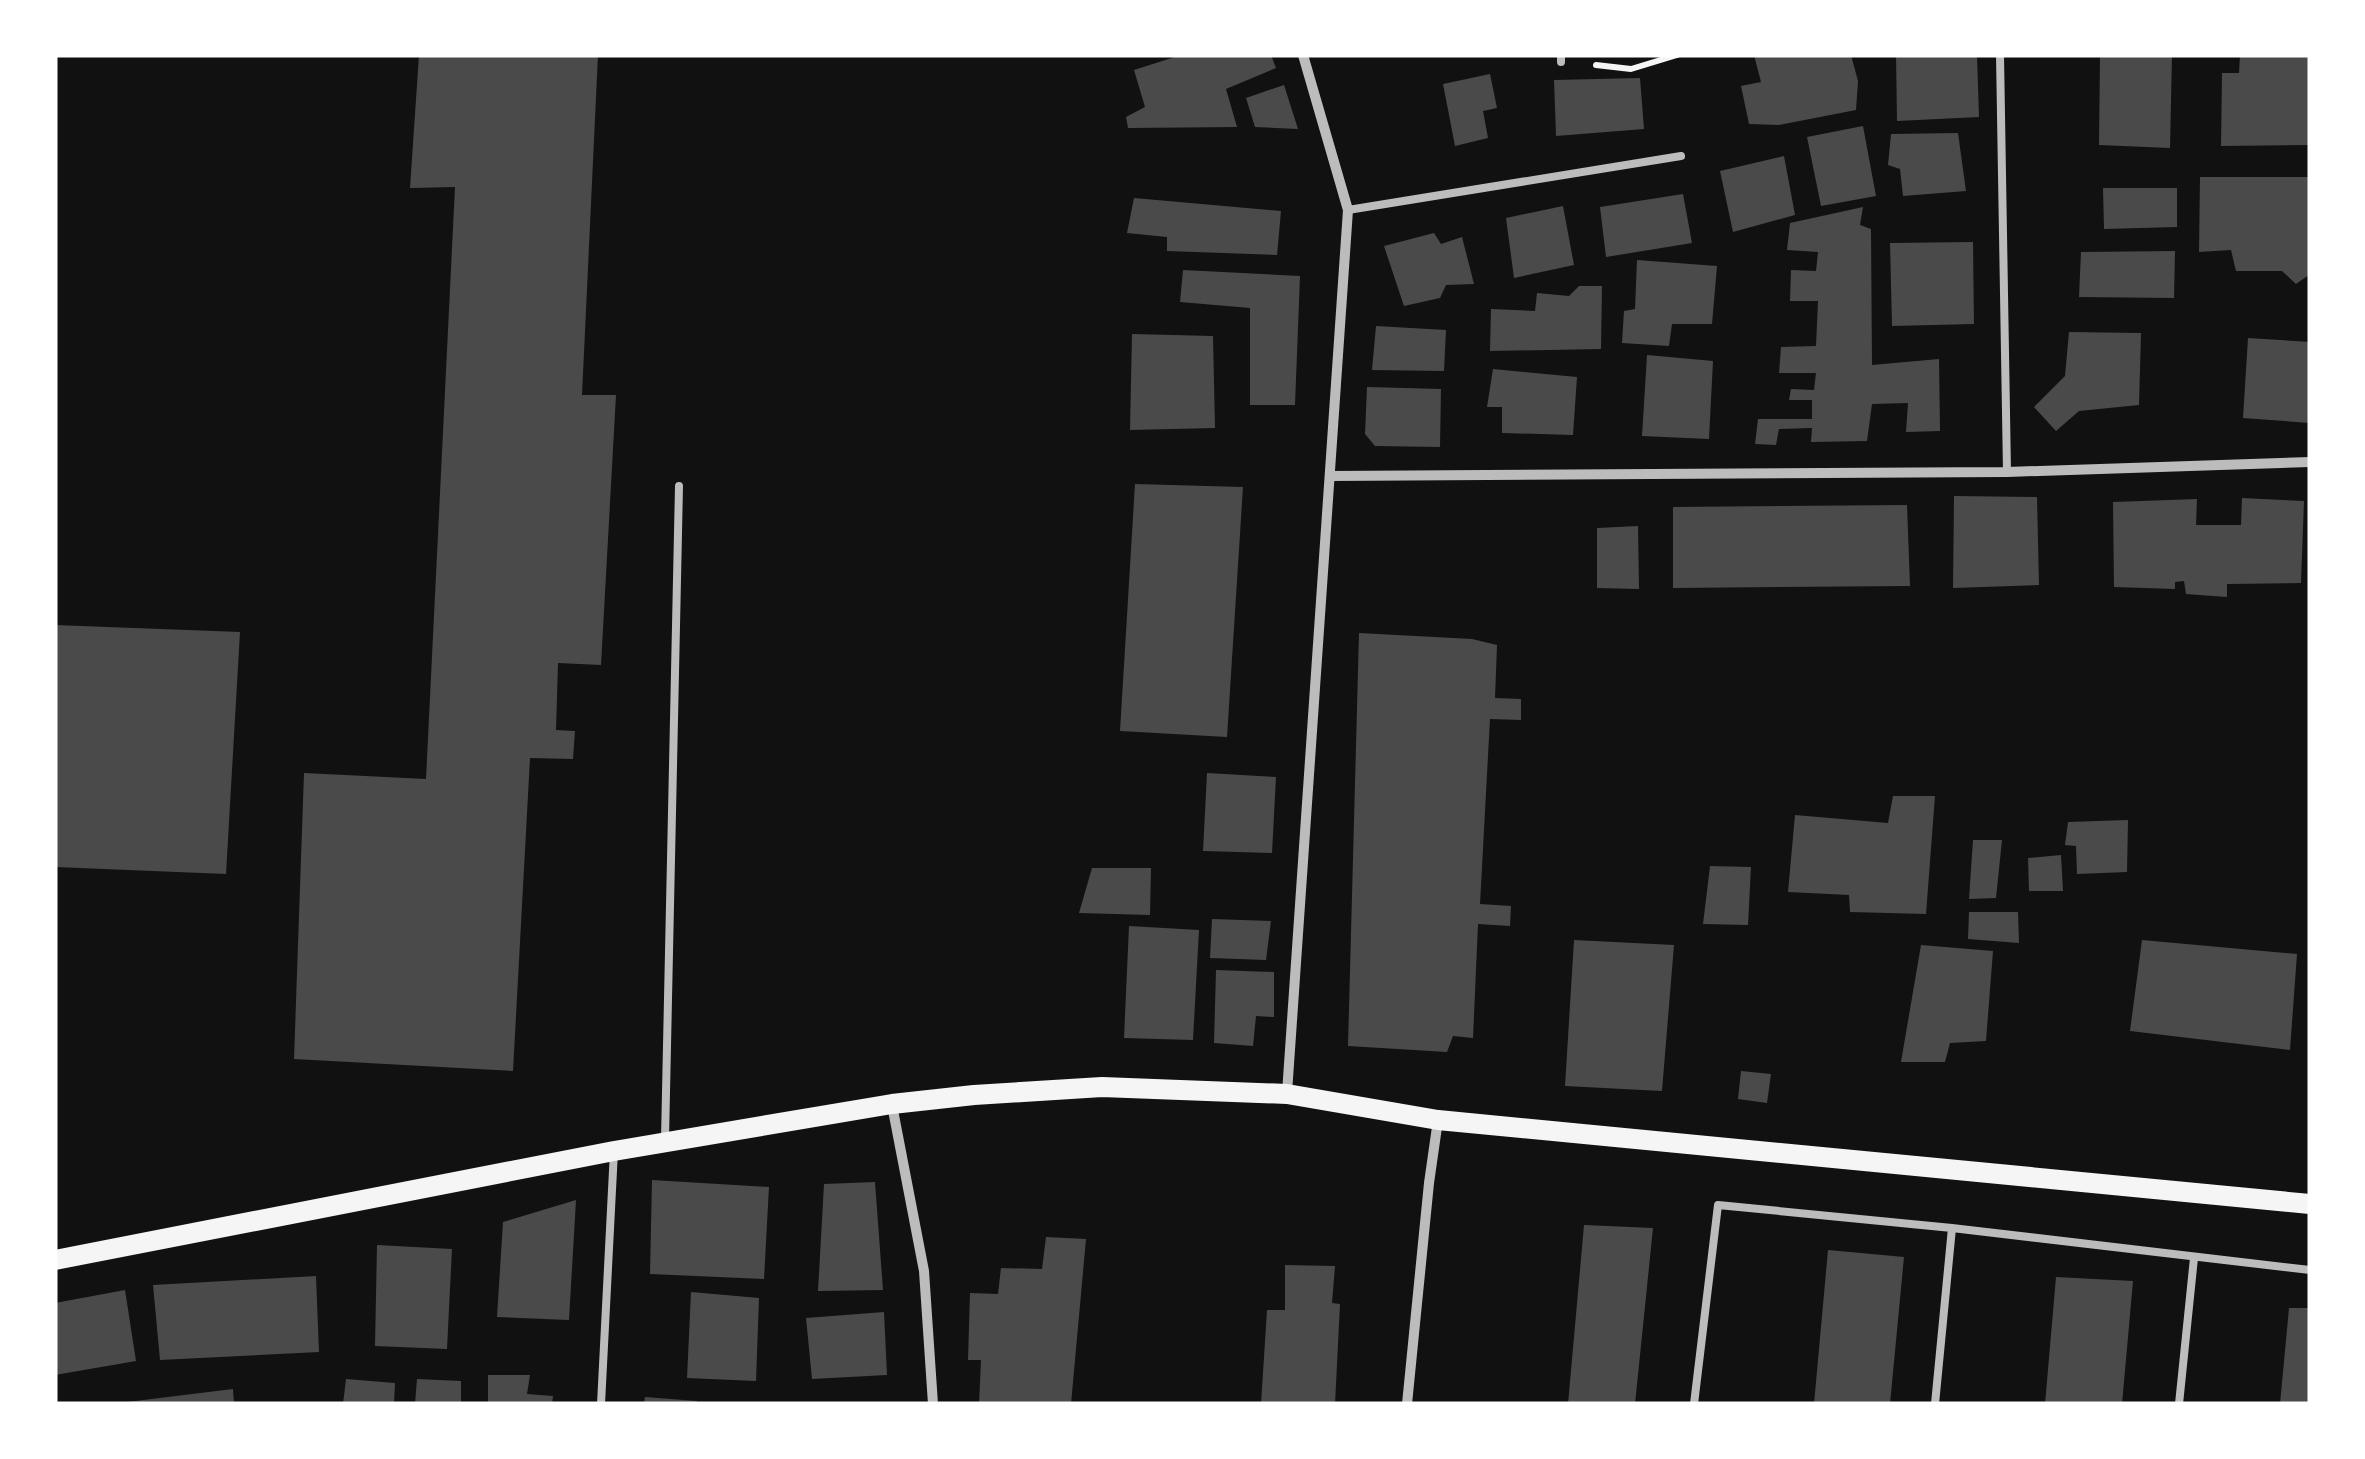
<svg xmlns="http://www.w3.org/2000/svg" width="2365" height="1459" font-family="'PT Serif',serif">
	<rect width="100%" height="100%" fill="#111"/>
	<path fill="#4a4a4a" d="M 419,55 L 598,55 L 582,395 L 616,395 L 601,665 L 558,663 L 556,730 L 575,731 L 573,759 L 530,758 L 513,1071 L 294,1059 L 304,773 L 426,779 L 455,187 L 410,188 Z
		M 1181,55 L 1271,55 L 1276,68 L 1226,89 L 1237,127 L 1128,128 L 1126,117 L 1145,107 L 1134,70 Z
		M 1754,55 L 1851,55 L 1858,81 L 1856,110 L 1779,125 L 1749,124 L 1741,86 L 1761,82 Z
		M 1896,55 L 1977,55 L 1979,117 L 1897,121 Z
		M 2100,55 L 2172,55 L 2170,148 L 2099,145 Z
		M 2240,55 L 2310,55 L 2310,145 L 2221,146 L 2222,73 L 2239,73 Z
		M 1490,74 L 1497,108 L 1483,111 L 1488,138 L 1455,146 L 1443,84 Z
		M 1640,78 L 1644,129 L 1556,136 L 1554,80 Z
		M 1284,85 L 1298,129 L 1255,127 L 1246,98 Z
		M 1863,126 L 1876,196 L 1821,206 L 1807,137 Z
		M 1958,133 L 1966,191 L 1903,196 L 1900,169 L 1888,165 L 1891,134 Z
		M 1784,156 L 1795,215 L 1733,232 L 1720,171 Z
		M 2200,177 L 2309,177 L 2309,275 L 2296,284 L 2282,271 L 2236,271 L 2231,250 L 2199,252 Z
		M 2103,188 L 2177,188 L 2177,227 L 2104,229 Z
		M 1683,194 L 1692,243 L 1606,257 L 1600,207 Z
		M 1134,198 L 1281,211 L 1277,255 L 1167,251 L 1167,237 L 1127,233 Z
		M 1563,206 L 1574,265 L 1514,278 L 1506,218 Z
		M 1863,207 L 1860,225 L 1871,229 L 1872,365 L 1939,359 L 1940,431 L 1906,432 L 1908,403 L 1872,404 L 1867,441 L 1811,442 L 1812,428 L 1779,429 L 1776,445 L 1755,444 L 1758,419 L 1812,419 L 1812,400 L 1789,400 L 1791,389 L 1814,390 L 1816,373 L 1779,373 L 1781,347 L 1816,346 L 1818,301 L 1790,301 L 1791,270 L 1816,271 L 1818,252 L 1787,250 L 1790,223 Z
		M 1434,233 L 1441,244 L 1462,237 L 1474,284 L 1446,285 L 1440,298 L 1404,306 L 1384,246 Z
		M 1973,242 L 1974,324 L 1892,326 L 1890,243 Z
		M 2175,251 L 2174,298 L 2079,297 L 2081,252 Z
		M 1637,260 L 1717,266 L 1712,324 L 1672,324 L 1669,346 L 1622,343 L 1624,311 L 1635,309 Z
		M 1183,270 L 1300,276 L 1295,405 L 1250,405 L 1250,308 L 1180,302 Z
		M 1579,286 L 1602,286 L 1601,349 L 1490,351 L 1491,309 L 1535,311 L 1537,293 L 1569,296 Z
		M 1376,326 L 1446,330 L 1444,371 L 1372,370 Z
		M 2069,332 L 2141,333 L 2139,405 L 2079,411 L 2056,431 L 2034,407 L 2065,376 Z
		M 1132,334 L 1213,336 L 1215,428 L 1130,430 Z
		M 2248,338 L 2310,342 L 2310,423 L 2243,418 Z
		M 1647,355 L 1713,361 L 1709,439 L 1642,436 Z
		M 1493,369 L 1577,377 L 1573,435 L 1502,433 L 1502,407 L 1487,407 Z
		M 1367,387 L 1441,389 L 1440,447 L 1375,446 L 1365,434 Z
		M 1135,484 L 1243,487 L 1227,737 L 1120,731 Z
		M 1954,496 L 2037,497 L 2039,585 L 1953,588 Z
		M 2242,498 L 2304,501 L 2301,583 L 2227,584 L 2227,597 L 2186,594 L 2184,581 L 2175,582 L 2175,589 L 2114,587 L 2113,502 L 2197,499 L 2196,525 L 2241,525 Z
		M 1907,505 L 1910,586 L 1673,588 L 1673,507 Z
		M 1638,526 L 1639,589 L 1597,588 L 1597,528 Z
		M 55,625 L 240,632 L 226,874 L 55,867 Z
		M 1359,633 L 1472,639 L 1497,645 L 1495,698 L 1521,699 L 1521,720 L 1490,719 L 1480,904 L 1511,906 L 1510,926 L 1478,924 L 1473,1038 L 1453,1036 L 1447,1052 L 1348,1046 Z
		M 1207,773 L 1276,777 L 1272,853 L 1203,851 Z
		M 1893,796 L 1935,796 L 1926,914 L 1850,912 L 1849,895 L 1788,892 L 1795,815 L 1888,823 Z
		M 2128,820 L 2127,872 L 2077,874 L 2076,846 L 2065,845 L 2068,822 Z
		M 1973,840 L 2002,840 L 1996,898 L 1969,899 Z
		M 2061,855 L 2063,891 L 2029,891 L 2028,858 Z
		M 1710,866 L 1751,867 L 1748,925 L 1703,924 Z
		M 1092,868 L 1151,868 L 1150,915 L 1079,913 Z
		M 1969,912 L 2018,912 L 2019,943 L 1968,939 Z
		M 1212,919 L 1271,921 L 1266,960 L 1210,958 Z
		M 1129,926 L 1199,930 L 1193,1040 L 1124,1038 Z
		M 1574,940 L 1674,945 L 1662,1091 L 1565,1086 Z
		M 2142,940 L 2297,954 L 2290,1050 L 2130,1031 Z
		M 1921,945 L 1993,951 L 1986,1041 L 1950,1043 L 1945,1062 L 1901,1062 Z
		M 1216,970 L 1274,972 L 1274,1017 L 1256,1016 L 1253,1046 L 1214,1043 Z
		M 1741,1071 L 1771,1074 L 1767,1103 L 1738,1099 Z
		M 652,1180 L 769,1187 L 764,1279 L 650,1274 Z
		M 875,1182 L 883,1290 L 818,1291 L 824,1184 Z
		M 576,1200 L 569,1320 L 497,1317 L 503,1222 Z
		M 1584,1225 L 1653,1228 L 1635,1404 L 1568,1404 Z
		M 1046,1237 L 1086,1239 L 1071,1404 L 979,1404 L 981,1360 L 968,1360 L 970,1293 L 998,1294 L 1001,1268 L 1042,1269 Z
		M 377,1245 L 452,1249 L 447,1349 L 375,1346 Z
		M 1828,1250 L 1904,1257 L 1890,1404 L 1814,1404 Z
		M 1285,1265 L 1335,1266 L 1332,1303 L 1340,1304 L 1335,1404 L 1261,1404 L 1267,1310 L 1285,1310 Z
		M 316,1276 L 319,1352 L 160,1360 L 153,1285 Z
		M 2056,1277 L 2133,1281 L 2122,1404 L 2045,1404 Z
		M 125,1290 L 136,1361 L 55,1375 L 55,1303 Z
		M 691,1292 L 759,1298 L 756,1381 L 687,1378 Z
		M 2289,1308 L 2310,1308 L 2310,1404 L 2280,1404 Z
		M 884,1312 L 887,1375 L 812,1379 L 806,1318 Z
		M 488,1375 L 530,1375 L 527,1394 L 553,1396 L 552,1404 L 488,1404 Z
		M 346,1379 L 395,1383 L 394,1404 L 343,1404 Z
		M 417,1379 L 461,1381 L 461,1404 L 415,1404 Z
		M 233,1389 L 234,1404 L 127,1404 L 127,1402 Z
		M 645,1397 L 697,1401 L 697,1404 L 644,1404 Z"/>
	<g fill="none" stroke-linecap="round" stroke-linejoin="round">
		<path stroke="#f5f5f5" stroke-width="6" d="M 1596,65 L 1631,69 L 1677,55"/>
		<path stroke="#bcbcbc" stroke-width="8" d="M 2000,55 L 2007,472
			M 1561,62 L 1561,55
			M 1348,210 L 1681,156
			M 665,1139 L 679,486
			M 601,1404 L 614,1151
			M 1694,1404 L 1718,1205 L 1952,1228 L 2310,1270
			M 1935,1404 L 1952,1228
			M 2179,1404 L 2194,1258"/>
		<path stroke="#bcbcbc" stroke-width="10" d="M 1331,476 L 2007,472 L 2310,462
			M 1287,1093 L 1348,210 L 1303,55
			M 892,1105 L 924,1271 L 933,1404
			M 1407,1404 L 1429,1183 L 1438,1120"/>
		<path stroke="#f5f5f5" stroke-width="20" d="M 55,1260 L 614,1151 L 892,1104 L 974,1095 L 1102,1087 L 1287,1094 L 1438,1120 L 2310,1204"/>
	</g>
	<rect width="2365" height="1459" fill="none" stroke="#ffffff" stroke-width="115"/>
</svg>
